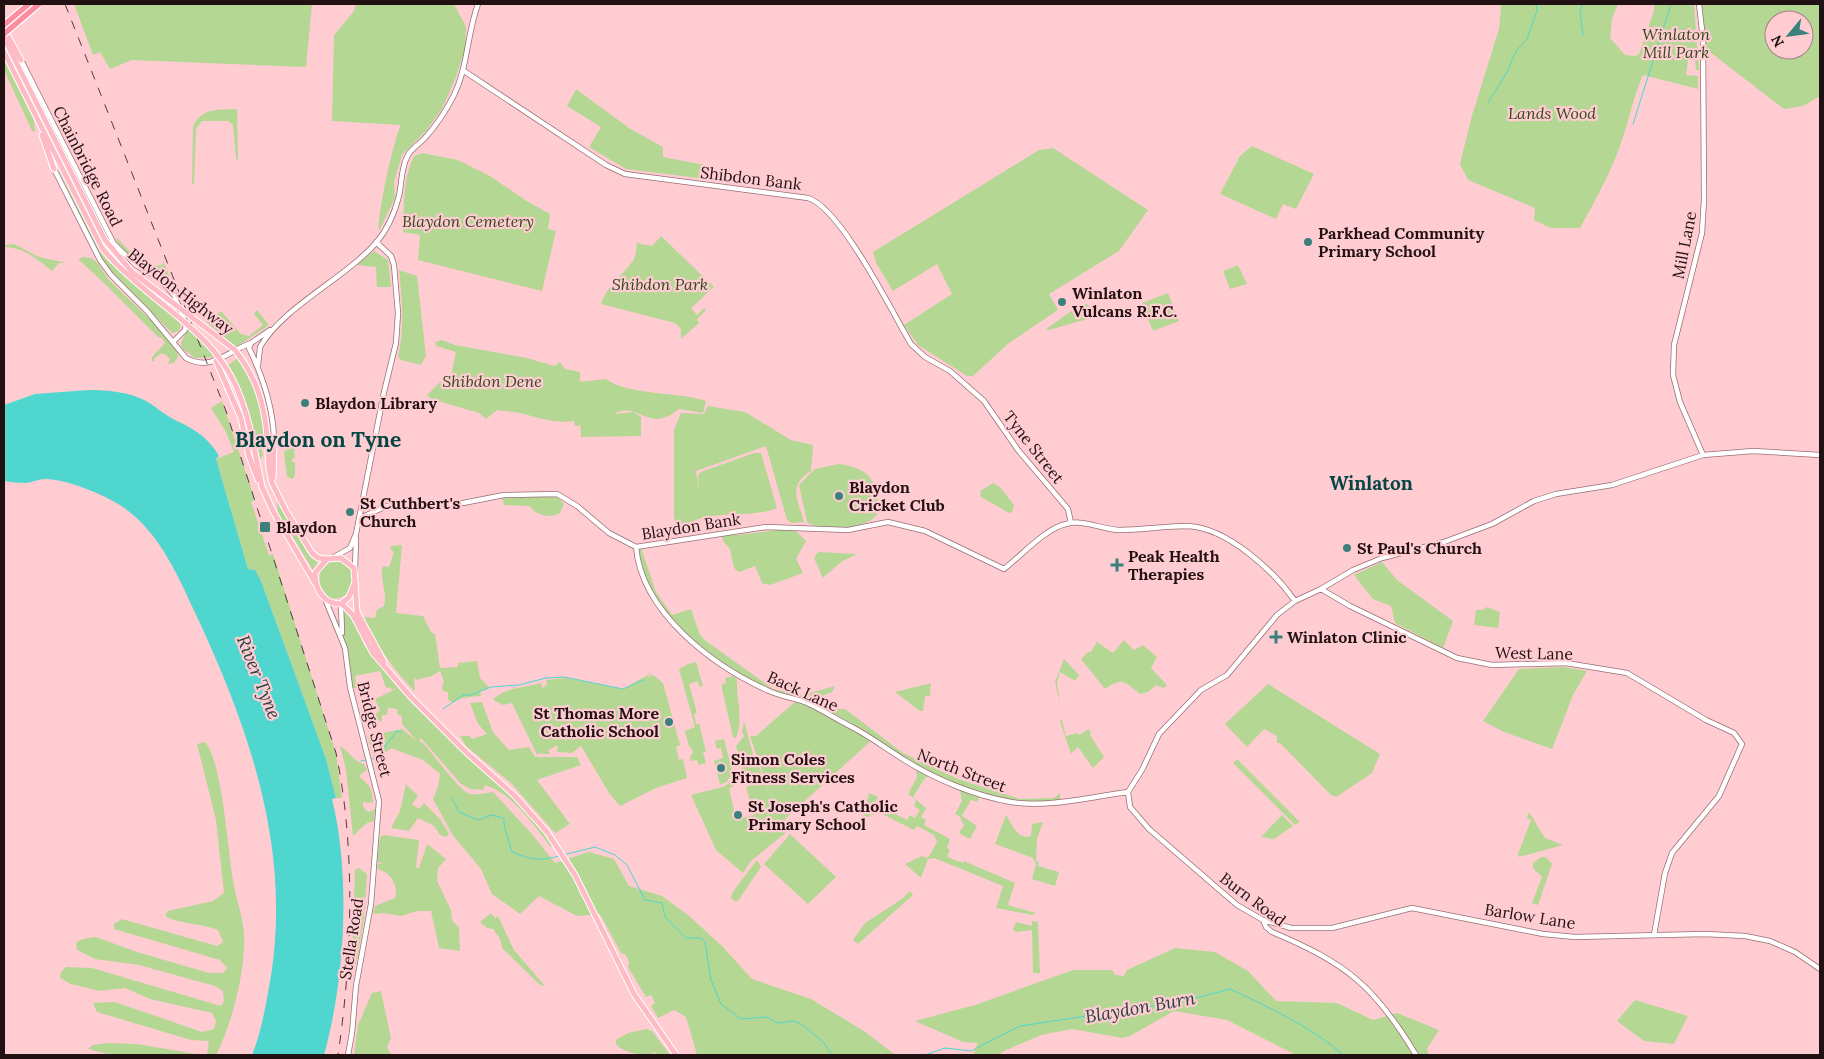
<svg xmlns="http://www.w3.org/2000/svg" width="1824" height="1059" font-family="Lora,serif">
	<rect width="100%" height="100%" fill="#ffccd2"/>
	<path fill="#b5d794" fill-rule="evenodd" d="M 74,4 L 312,4 L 306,67 L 132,60 L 110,69 L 100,52 L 93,55 Z
		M 356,4 L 454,4 L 466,27 L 465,49 L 456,77 L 442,109 L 425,132 L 402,155 L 394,182 L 395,198 L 379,231 C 377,215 394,138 401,125 L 332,121 L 334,35 L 354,11 Z
		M 1496,4 L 1618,4 L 1612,19 L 1610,38 L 1625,55 L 1635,56 L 1639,54 L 1654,11 L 1654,4 L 1694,4 L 1699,70 L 1696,70 L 1695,59 L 1688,60 L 1686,75 L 1698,76 L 1698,89 L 1643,75 C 1634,95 1630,116 1623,137 C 1613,169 1596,199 1580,228 L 1550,228 L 1534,220 L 1535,208 L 1468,180 L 1460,164 L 1471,119 L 1499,29 L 1501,6 Z
		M 1702,4 L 1820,4 L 1820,96 L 1803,106 L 1784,109 L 1706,49 ZM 1774,20 L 1804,20 L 1804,50 L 1774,50 Z
		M 4,59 L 34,120 L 35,132 L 32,131 L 4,70 Z
		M 576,89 L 629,128 L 663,147 L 663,157 L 710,166 L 714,174 L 706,179 L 626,169 L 589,147 L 601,127 L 567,106 Z
		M 237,109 L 238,160 L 236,159 L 233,125 L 228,121 L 202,121 L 196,129 L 194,184 L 192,185 L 193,126 C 203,107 218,110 237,109 Z
		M 46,143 L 95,241 L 107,260 L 181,323 L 179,331 L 172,333 L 114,274 L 99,255 Z
		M 1252,146 L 1314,174 L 1296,209 L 1283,204 L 1276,219 L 1220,194 L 1240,156 Z
		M 1053,148 L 1148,210 L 1119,251 L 1049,294 L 1058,310 L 1009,343 L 973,376 L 967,376 L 918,345 L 904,325 L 952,294 L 937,264 L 893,291 L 876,263 L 873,252 L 1039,150 Z
		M 422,153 L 458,160 L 490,176 L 525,200 L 550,214 L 548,229 L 556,231 L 542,291 L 418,260 L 420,235 L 403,232 C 404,206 403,179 414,156 Z
		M 661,236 L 714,287 L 691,308 L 697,315 L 704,308 L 706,310 L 697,319 L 699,323 L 681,339 L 681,329 L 675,323 L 601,304 C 609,283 620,278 632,262 C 636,258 636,249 637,243 L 652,246 Z
		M 116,237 C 126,247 147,272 163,264 L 163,260 L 174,288 C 163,275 116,251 116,237 Z
		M 14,244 L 39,257 L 67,263 L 59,263 L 52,271 C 37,259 23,247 4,247 L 4,245 Z
		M 374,251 L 388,260 L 391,287 L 377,287 L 376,267 L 357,265 Z
		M 84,257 L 91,258 L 97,262 L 109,280 L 155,324 L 178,353 L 178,357 L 174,363 L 168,364 L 170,359 L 165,354 L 160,354 L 154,359 L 155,362 L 152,361 L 152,357 L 165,343 L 162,338 L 158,337 L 104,283 L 78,259 Z
		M 1238,265 L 1247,284 L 1230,289 L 1223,271 Z
		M 399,270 L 417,276 L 426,356 L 421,365 L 401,360 L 398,356 C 405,327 402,299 399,270 Z
		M 1168,293 L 1179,321 L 1153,331 L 1142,303 Z
		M 1087,304 L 1094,314 L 1091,318 L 1049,330 L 1046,329 L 1080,305 Z
		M 257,310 L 269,325 L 236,347 L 206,322 L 221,311 L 241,334 L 249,336 L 263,325 L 254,314 Z
		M 188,328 L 217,357 L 195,358 L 182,348 L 181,343 Z
		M 442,340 L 455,345 L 527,358 L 554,366 L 560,362 L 565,369 L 580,372 L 580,382 L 606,379 C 629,396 677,391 706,401 L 703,413 L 679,409 C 647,435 640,400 614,414 L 634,412 L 641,417 L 641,436 L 581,437 L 580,422 L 579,426 L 575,426 L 574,421 C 555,424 539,418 520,413 C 513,411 505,412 497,410 L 486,419 L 479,413 L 431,399 L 427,395 L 440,382 L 461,386 L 462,378 L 451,376 L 456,352 L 436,346 L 435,342 Z
		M 238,358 C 256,383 261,408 265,438 L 261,443 L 263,456 L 258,461 C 254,427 246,395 228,365 Z
		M 222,401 L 255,500 L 251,502 L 269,555 L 273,554 L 336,754 L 342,798 L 336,798 L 326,759 L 261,581 L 255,570 L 248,569 L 216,459 L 234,452 L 226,432 L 211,408 Z
		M 708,406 L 745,412 L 791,440 L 813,445 L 811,471 C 787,486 798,499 804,522 L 792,523 L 787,520 L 766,446 L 696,471 L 699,489 L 698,475 L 701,472 L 754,453 L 761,453 L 777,508 C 749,520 702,507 682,529 L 674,519 L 674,430 L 681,413 L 704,414 Z
		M 288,448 L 294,448 L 295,458 L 292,459 L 292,462 L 295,462 L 295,475 L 293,479 L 287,477 L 284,452 Z
		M 839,464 C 871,468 881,484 877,515 C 865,529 822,533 807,522 L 799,485 L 815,469 Z
		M 993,483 L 1000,487 L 1014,505 L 1012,512 L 1009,513 L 981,497 L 980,491 Z
		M 528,496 L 557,497 L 564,504 L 560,513 C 548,519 537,515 529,506 L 504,505 L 502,497 Z
		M 277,501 L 311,558 L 318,562 L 313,570 L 278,513 Z
		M 785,529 L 796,531 L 806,541 L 796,559 L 803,573 L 770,585 L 762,583 L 755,566 L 739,572 L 734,568 L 730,549 L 723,541 L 722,535 L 738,535 Z
		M 402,545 L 396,613 L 423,616 L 431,632 L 435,634 L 440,668 L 458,667 L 458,663 L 477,661 L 480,678 L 489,687 L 486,690 L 480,691 L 481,696 L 462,698 L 452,703 L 448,699 L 448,692 L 443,691 L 442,687 L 444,682 L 440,671 L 432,676 L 416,680 L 414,677 L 415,692 C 393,669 377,646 363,617 L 375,618 L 377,610 L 384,606 C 388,592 379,580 383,566 L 389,567 L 394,552 L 390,549 L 391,546 Z
		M 636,547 L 641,548 L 656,592 L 672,615 L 691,609 L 700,635 L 706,641 L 773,689 L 803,695 L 835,686 L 832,692 L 806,702 L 819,709 L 818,703 L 826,697 L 830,708 L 845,709 L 903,753 L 958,779 L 1020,799 L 1054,798 L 1060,793 L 1060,798 L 1057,802 L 1031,804 L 981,794 L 977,802 L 971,800 L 962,816 L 977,826 L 970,839 L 959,833 L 964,825 L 960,817 L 955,814 L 962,801 L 959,785 L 933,775 L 925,778 L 913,797 L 926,808 L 921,817 L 926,820 L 924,825 L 950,839 L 947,848 L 950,850 L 947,857 L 963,863 L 964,861 L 1015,883 L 1008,905 L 1035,913 L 1033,915 L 996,908 L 1003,886 L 934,858 L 928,859 L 921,878 L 905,864 L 922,856 L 928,858 L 937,842 L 934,835 L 917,826 L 914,830 L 876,811 L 874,815 L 871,814 L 869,817 L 863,817 L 869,793 L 878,797 L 875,803 L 907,820 L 910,815 L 915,818 L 920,810 L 914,806 L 916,800 L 908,794 L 917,777 L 916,767 L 873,739 L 785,819 L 789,830 L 751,861 L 743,873 L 716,850 L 691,795 L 726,786 L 738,772 L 740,778 L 733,780 L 734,786 L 729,788 L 735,815 L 741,814 L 742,818 L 754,815 L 746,787 L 751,785 L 749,777 L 745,777 L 743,771 L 740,770 L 754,755 L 769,792 L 750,736 L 756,736 L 797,700 L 741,676 L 681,632 L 650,596 Z
		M 818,552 L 857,554 L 841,562 L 823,578 L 814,558 Z
		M 341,561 L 351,567 C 356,585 349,602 329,598 L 319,585 L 320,571 L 330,562 Z
		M 1382,562 L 1397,580 L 1453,621 L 1443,648 L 1395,623 L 1391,606 L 1373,599 L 1354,575 Z
		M 342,604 L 351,610 L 364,645 L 398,688 L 392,690 L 390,687 L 386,688 L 380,671 L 355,676 L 357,688 L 351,688 L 340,616 Z
		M 1487,607 L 1500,612 L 1498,628 L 1474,625 L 1476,610 L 1482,610 Z
		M 1124,640 L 1134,650 L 1143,645 L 1157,657 L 1151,668 L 1167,685 L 1164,688 L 1156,685 L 1148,692 L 1140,694 C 1125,682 1122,677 1105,689 L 1081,659 L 1088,652 L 1091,652 L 1097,642 L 1113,653 Z
		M 1064,659 L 1079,675 L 1075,681 L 1060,672 L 1057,683 L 1060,704 L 1055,682 Z
		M 696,662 L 703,686 L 699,687 L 698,681 L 689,684 L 697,713 L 694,714 L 696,724 L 699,723 L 706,752 L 703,752 L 706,763 L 698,765 L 697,760 L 691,761 L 690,757 L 693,752 L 691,747 L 689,747 L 685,731 L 695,727 L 679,669 L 688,664 Z
		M 1563,667 L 1587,671 L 1573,695 L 1552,749 L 1504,732 L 1483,721 L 1519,669 Z
		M 653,672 L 646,678 L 653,675 L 663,683 L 680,745 L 676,747 L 679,760 L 683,759 L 687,778 L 656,788 L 620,806 L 609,793 L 581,746 L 572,753 L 557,752 L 558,745 L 548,750 L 550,754 L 541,754 L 543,752 L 537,755 L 512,703 L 503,705 L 493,700 C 504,687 525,688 541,683 L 542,688 L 547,685 L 546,680 L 566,678 L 623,689 Z
		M 733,676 L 737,679 C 736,700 744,717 736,738 L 733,737 L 722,689 L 722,684 L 726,683 L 725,678 Z
		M 931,683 L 930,696 L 925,696 L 923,711 L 920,711 L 895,692 Z
		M 1268,684 L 1380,754 L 1372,773 L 1336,797 L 1331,795 L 1280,743 L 1277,743 L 1277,736 L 1264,729 L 1247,747 L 1225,724 Z
		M 398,688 C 447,743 511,786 553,846 L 551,847 C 535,827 510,791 485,785 L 483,790 L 470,789 L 461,784 L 421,738 L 419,742 L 422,742 C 431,751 460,792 470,794 C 477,795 486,793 493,792 L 531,833 L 555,863 L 589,852 L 614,859 L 629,886 L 662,896 L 688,915 L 722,946 L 752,979 L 811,999 L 864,1031 L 894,1054 L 905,1055 L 697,1055 L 686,1017 L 674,1010 L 658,1018 L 651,1006 L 655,1003 L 651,995 L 646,997 L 628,967 L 629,962 L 625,954 L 621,953 L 600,914 L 577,916 L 539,896 L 520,914 L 492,894 L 481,869 L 452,834 L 433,799 L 438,787 L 440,774 L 423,760 L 391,748 L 375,761 L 367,736 L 402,729 L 417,741 L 402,724 L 402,716 L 398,715 L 397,709 L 388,708 L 387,715 L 382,715 L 382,722 L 372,717 L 380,710 L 375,699 Z
		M 482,702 L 493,732 L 509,750 L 529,747 L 535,757 L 577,757 L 581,765 L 537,780 L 570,824 L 555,833 L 512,784 L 466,746 L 460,736 L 470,736 L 472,739 L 487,734 L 478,724 L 470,703 Z
		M 1062,720 L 1066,736 L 1077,733 L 1079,735 L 1089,729 L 1091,733 L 1090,735 L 1104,757 L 1093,768 L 1078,747 L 1071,754 L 1060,721 Z
		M 744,721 L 753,754 L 739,768 L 738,764 L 741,763 L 736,746 L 744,736 L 742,732 Z
		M 724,739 L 733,775 L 725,783 L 720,784 L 714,761 L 723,758 L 721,748 L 717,749 L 715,741 Z
		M 205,742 C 223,762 228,856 234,886 C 237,902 243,918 244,934 C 246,970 232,1024 216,1055 L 207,1055 L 209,1041 L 191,1040 L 97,1012 L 93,1003 L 115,1002 L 202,1032 L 214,1029 L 216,1021 L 212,1013 L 150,999 L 125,988 L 99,991 L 71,984 L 60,978 L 61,972 L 66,967 L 92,968 L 221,1006 L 224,1001 L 223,991 L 215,986 L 139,965 L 95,959 L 77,950 L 76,943 L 83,939 L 96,937 L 137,952 L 209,973 L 223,973 L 227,968 L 220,960 L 114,929 L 114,924 L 122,919 L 217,946 L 223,942 L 218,930 C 201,923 181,925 165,916 L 168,911 L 213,901 L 224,893 L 216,820 L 197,744 Z
		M 340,746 C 349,751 354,762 364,764 L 367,770 L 359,776 C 370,787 372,786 373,803 L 363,802 L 363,807 L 368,812 L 375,809 L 374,821 L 367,823 L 353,836 L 346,770 Z
		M 1237,759 L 1300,822 L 1295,825 L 1233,763 Z
		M 406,784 L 418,796 L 412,804 L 419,809 L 424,803 L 440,819 L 449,834 L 446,837 L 440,835 L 434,826 L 418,818 L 409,831 L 391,828 L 400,811 Z
		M 1529,812 L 1545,838 L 1563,845 L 1519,857 L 1518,854 L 1531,820 L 1527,818 Z
		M 1006,815 C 1012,825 1018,840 1031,836 L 1032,824 L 1043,822 L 1037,839 L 1036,861 L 1039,862 L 1038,866 L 1059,872 L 1055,886 L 1032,879 L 1036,864 L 1033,858 L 995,844 Z
		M 1282,815 L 1293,826 L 1274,839 L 1261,837 Z
		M 790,834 L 836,877 L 808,904 L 764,864 Z
		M 384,835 L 419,840 L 416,868 L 419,868 L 427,844 L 446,859 L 438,868 L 437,881 L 451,910 L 452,920 L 459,928 L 460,951 L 439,948 L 431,911 L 417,911 L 401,916 L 383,913 L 373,914 L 375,906 L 395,898 C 399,886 391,873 378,869 L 377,864 L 384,863 L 377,862 L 380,837 Z
		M 1541,857 L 1546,857 L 1552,864 L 1538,905 L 1532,903 L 1542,877 L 1533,868 L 1533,863 Z
		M 757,860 L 761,867 L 738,901 L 735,901 L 731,898 L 732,893 Z
		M 359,868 L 367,874 L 364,918 L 356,965 L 352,963 L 355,870 Z
		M 910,891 L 913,895 L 858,944 L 853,940 L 865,923 L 902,899 Z
		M 491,913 L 495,918 L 498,916 L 514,950 L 545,986 L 540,985 L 502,948 L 500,939 L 493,929 L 487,928 L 480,922 Z
		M 1032,921 L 1038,922 L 1040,973 L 1033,973 L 1032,930 L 1015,932 L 1013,929 L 1016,922 L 1032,926 Z
		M 1175,948 L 1215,952 L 1248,971 L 1276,1001 L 1337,1003 L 1373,1020 L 1397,1013 L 1439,1030 L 1427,1049 L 1429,1055 L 1296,1055 L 1227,1020 L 1174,1011 L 1130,1036 L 1122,1038 L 1072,1029 L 1041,1035 L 1002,1052 L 999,1055 L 973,1055 L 978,1043 L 963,1042 L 915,1021 L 975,1005 L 1073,970 L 1112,970 L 1115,975 L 1124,976 L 1127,970 Z
		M 381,991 L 391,1038 L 387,1047 L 391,1055 L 354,1055 L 358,1025 L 372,993 Z
		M 1635,1000 L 1688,1016 L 1674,1044 L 1644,1041 L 1617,1021 Z
		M 646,1029 L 652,1031 L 670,1055 L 658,1055 L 654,1052 L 652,1055 C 641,1055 623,1053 616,1044 L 616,1040 L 628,1033 Z
		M 108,1043 L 137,1044 L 202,1055 L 111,1055 L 88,1049 L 93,1045 Z"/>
	<path fill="#4fd6cf" d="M 89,390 C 107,390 130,392 146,401 C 156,407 165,415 175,420 C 194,429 208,437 219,456 L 216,459 L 248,569 L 255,570 L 261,581 L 326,759 L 336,798 L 332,799 C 351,875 345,980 324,1055 L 252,1055 C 260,1035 264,1015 268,993 C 294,861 254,740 199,621 C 180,581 161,533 123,507 C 105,495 67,479 45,479 C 39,479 33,482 26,483 C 19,483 11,482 4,481 L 4,405 L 35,394 Z"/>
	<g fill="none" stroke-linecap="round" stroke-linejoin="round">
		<path stroke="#4fd6cf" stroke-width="1" d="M 1583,4 L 1580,11 L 1583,35
			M 1488,103 L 1507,72 L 1516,51 L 1527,39 L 1537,11 L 1536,4
			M 1633,124 L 1671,4
			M 443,709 L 463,695 L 471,695 L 491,687 L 519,685 L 546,678 L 564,677 L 623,689 L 643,680
			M 370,759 L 376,758 L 397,731 L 401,732
			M 361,761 L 366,760
			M 452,798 L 459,812 L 478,820 L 491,815 L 504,818 L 504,825 L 512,852 C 530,860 541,861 559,856
			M 563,855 L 595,847 L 615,855 L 627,865 L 645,900 L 662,903 L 665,917 L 686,938 L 701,938 L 705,942 L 711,980 L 721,1004 L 741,1019 L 767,1017 L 778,1023 L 794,1021 L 803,1025 L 824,1043 L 832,1055
			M 925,1055 L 945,1048 L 971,1051 L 1020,1026 L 1180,1002 L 1230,989 C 1266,1006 1314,1028 1343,1055"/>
		<g stroke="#996d72" stroke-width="6">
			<path id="secondary" d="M 1699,4 L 1703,39 L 1704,199 L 1702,233 L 1674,345 L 1673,375 L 1680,402 L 1703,455
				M 21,60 L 114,244 L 136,265 L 160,279 L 174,295 L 186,324 L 185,330 L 173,342
				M 464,71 L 606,165 L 625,174 L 808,198 C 841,208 892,312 911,344 L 925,357 L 950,371 L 984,401 L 1018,450 L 1068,509 L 1071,523
				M 54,169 L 100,260 L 111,275 L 147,311 L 186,358 C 211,372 228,351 251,343
				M 270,330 L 251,343 L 249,348 C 262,375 273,408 274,439
				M 260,347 C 283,307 344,279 376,243 C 387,230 395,212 399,196 C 402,182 401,167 408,155 C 411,149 419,144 424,139 C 436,126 446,111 454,95 C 468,66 467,34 478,4
				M 258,365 L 260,348
				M 360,518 L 387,506 L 463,503 L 504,495 L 557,494 L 577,506 L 609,533 L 636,547 L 766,527 L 848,530 L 888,522 L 925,531 L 1004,569 C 1021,556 1046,528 1066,524 C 1083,519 1101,529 1119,530 C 1142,530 1165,526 1188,526 C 1227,528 1273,570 1295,601
				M 636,547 C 642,613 713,666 769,691 C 780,696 793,698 805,702 C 821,709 836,719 852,727 C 871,737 888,750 906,761 C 937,780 976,796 1011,802 C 1049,808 1090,797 1128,792 L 1142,770 L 1159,734 L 1201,690 L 1227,675 L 1277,615 L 1295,601 L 1321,589 L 1353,570 L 1382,558 L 1444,542 L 1492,524 L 1534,501 L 1556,494 L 1612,485 L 1703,455 L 1753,451 L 1820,455
				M 334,557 L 350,548 L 356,534 L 384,392 L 396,343 L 398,313 L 394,265 L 391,256 L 376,242
				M 355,570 L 356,538
				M 1321,589 L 1350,606 L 1457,658 L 1492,665 L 1566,663 L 1627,673 L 1706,720 L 1734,733 L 1742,744 L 1719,796 L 1672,853 L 1665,873 L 1654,935
				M 325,599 L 345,648 L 350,687 L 379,801 L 371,904 L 356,986 L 352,1033 L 348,1055
				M 341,604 L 342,633
				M 1128,792 L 1130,807 L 1149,829 L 1237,905 L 1263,920 L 1266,927 L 1272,932 C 1346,963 1375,986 1416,1055
				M 1263,920 L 1291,928 L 1332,928 L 1412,908 L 1543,934 L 1575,937 L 1705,934 L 1745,936 L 1770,941 L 1795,952 L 1820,969"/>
		</g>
		<g stroke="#fff" stroke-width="7">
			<path id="primary" d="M 4,29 L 21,60
				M 4,38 L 105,240
				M 4,52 L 102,248
				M 42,135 L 54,169
				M 216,361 L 241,418 L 249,456 L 258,480
				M 267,436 L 269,468 L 272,483 L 286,511 L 312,553 L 318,558 L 327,559
				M 253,442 L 262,487 L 273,511 L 315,583
				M 273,478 L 274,439
				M 355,582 L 349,597 L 341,604 C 324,604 315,590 315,573 L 327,559 L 341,558 L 354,568 L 357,612 L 384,662
				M 342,604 L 353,615 L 373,653 L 411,697 L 466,752 L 514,795 L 547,832 L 575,875 L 634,994 L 676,1055"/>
		</g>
		<g stroke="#fff" stroke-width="8">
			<path id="highway" d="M 4,25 L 29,4"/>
		</g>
		<use href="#secondary" stroke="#fff" stroke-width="4.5"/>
		<use href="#primary" stroke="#febac5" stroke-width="5"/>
		<use href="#highway" stroke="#fd8c9e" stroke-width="5.5"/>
		<path stroke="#523a3d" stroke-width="1" stroke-dasharray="9 9" stroke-linecap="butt" d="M 65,4 L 226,411 L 336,753 C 356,848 352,960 338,1055"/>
		<g stroke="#fff" stroke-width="7" stroke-linecap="butt">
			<path id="primary-bridge" d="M 105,240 L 132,272 L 235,350 C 256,377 264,402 267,436
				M 102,248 C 117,267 136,282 155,298 C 214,345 237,366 253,442"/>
		</g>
		<g stroke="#fff" stroke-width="8" stroke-linecap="butt">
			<path id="highway-bridge" d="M 4,34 L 39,4"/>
		</g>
		<use href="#primary-bridge" stroke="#febac5" stroke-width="5"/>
		<use href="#highway-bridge" stroke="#fd8c9e" stroke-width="5.5"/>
	</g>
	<g fill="#3a817d" stroke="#ffccd2" stroke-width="2">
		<circle cx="1308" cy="242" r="5"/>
		<circle cx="1062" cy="302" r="5"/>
		<circle cx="305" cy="403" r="5"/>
		<circle cx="839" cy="496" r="5"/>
		<circle cx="350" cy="512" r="5"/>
		<rect x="259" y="521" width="12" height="12" rx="2.5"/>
		<circle cx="1347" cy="548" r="5"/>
		<path d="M1114.5 557.5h5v5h5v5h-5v5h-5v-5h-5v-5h5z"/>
		<path d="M1273.5 629.5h5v5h5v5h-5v5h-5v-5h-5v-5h5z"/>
		<circle cx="669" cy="722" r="5"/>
		<circle cx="721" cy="768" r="5"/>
		<circle cx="738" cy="815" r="5"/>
	</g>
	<g text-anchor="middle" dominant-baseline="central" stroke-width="4.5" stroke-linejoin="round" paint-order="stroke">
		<g font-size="16" font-style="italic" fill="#33471d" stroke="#ffccd2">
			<text x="1676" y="34">Winlaton<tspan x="1676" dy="18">Mill Park</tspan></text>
			<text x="1552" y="113">Lands Wood</text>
			<text x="468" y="221">Blaydon Cemetery</text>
			<text x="660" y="284">Shibdon Park</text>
			<text x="492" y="381">Shibdon Dene</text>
		</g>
		<g font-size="16" fill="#221113" stroke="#ffccd2">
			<text transform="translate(88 166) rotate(63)">Chainbridge Road</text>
			<text transform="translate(751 178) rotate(7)">Shibdon Bank</text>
			<text transform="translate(1684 245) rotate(-79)">Mill Lane</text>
			<text transform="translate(181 291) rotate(38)">Blaydon Highway</text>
			<text transform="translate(1034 447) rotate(52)">Tyne Street</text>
			<text transform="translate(691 526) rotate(-9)">Blaydon Bank</text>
			<text transform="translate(1534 653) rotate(1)">West Lane</text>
			<text transform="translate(803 691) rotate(24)">Back Lane</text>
			<text transform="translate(375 729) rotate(76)">Bridge Street</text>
			<text transform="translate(962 770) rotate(21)">North Street</text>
			<text transform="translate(1253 899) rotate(37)">Burn Road</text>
			<text transform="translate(1530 916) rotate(9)">Barlow Lane</text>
			<text transform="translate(351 939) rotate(-81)">Stella Road</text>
		</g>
		<g font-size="16" font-weight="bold" fill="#221113" stroke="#ffccd2" text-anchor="start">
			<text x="1318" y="233">Parkhead Community<tspan x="1318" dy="18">Primary School</tspan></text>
			<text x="1072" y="293">Winlaton<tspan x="1072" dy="18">Vulcans R.F.C.</tspan></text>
			<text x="315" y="403">Blaydon Library</text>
			<text x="849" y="487">Blaydon<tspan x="849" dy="18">Cricket Club</tspan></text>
			<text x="360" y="503">St Cuthbert's<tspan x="360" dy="18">Church</tspan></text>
			<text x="276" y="527">Blaydon</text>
			<text x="1357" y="548">St Paul's Church</text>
			<text x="1128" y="556">Peak Health<tspan x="1128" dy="18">Therapies</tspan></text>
			<text x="1287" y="637">Winlaton Clinic</text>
			<text x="659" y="713" text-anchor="end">St Thomas More<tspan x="659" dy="18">Catholic School</tspan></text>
			<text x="731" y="759">Simon Coles<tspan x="731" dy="18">Fitness Services</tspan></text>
			<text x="748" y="806">St Joseph's Catholic<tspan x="748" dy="18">Primary School</tspan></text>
		</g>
		<g font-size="18" font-style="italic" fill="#264341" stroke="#ffccd2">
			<text transform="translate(259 677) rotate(68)">River Tyne</text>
			<text transform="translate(1140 1007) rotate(-10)">Blaydon Burn</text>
		</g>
		<g font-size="19" font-weight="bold" fill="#044643" stroke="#ffccd2">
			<text x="1371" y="483">Winlaton</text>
		</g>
		<g font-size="21" font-weight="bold" fill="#044643" stroke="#ffccd2">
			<text x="318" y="439">Blaydon on Tyne</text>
		</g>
	</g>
	<rect width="1824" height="1059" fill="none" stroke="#221113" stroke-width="10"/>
	<g transform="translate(1789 35) rotate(241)"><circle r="24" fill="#ffccd2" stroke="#a78186"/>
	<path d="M0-4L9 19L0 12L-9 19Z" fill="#3a817d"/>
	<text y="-8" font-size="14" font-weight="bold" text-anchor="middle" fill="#221113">N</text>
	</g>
</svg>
